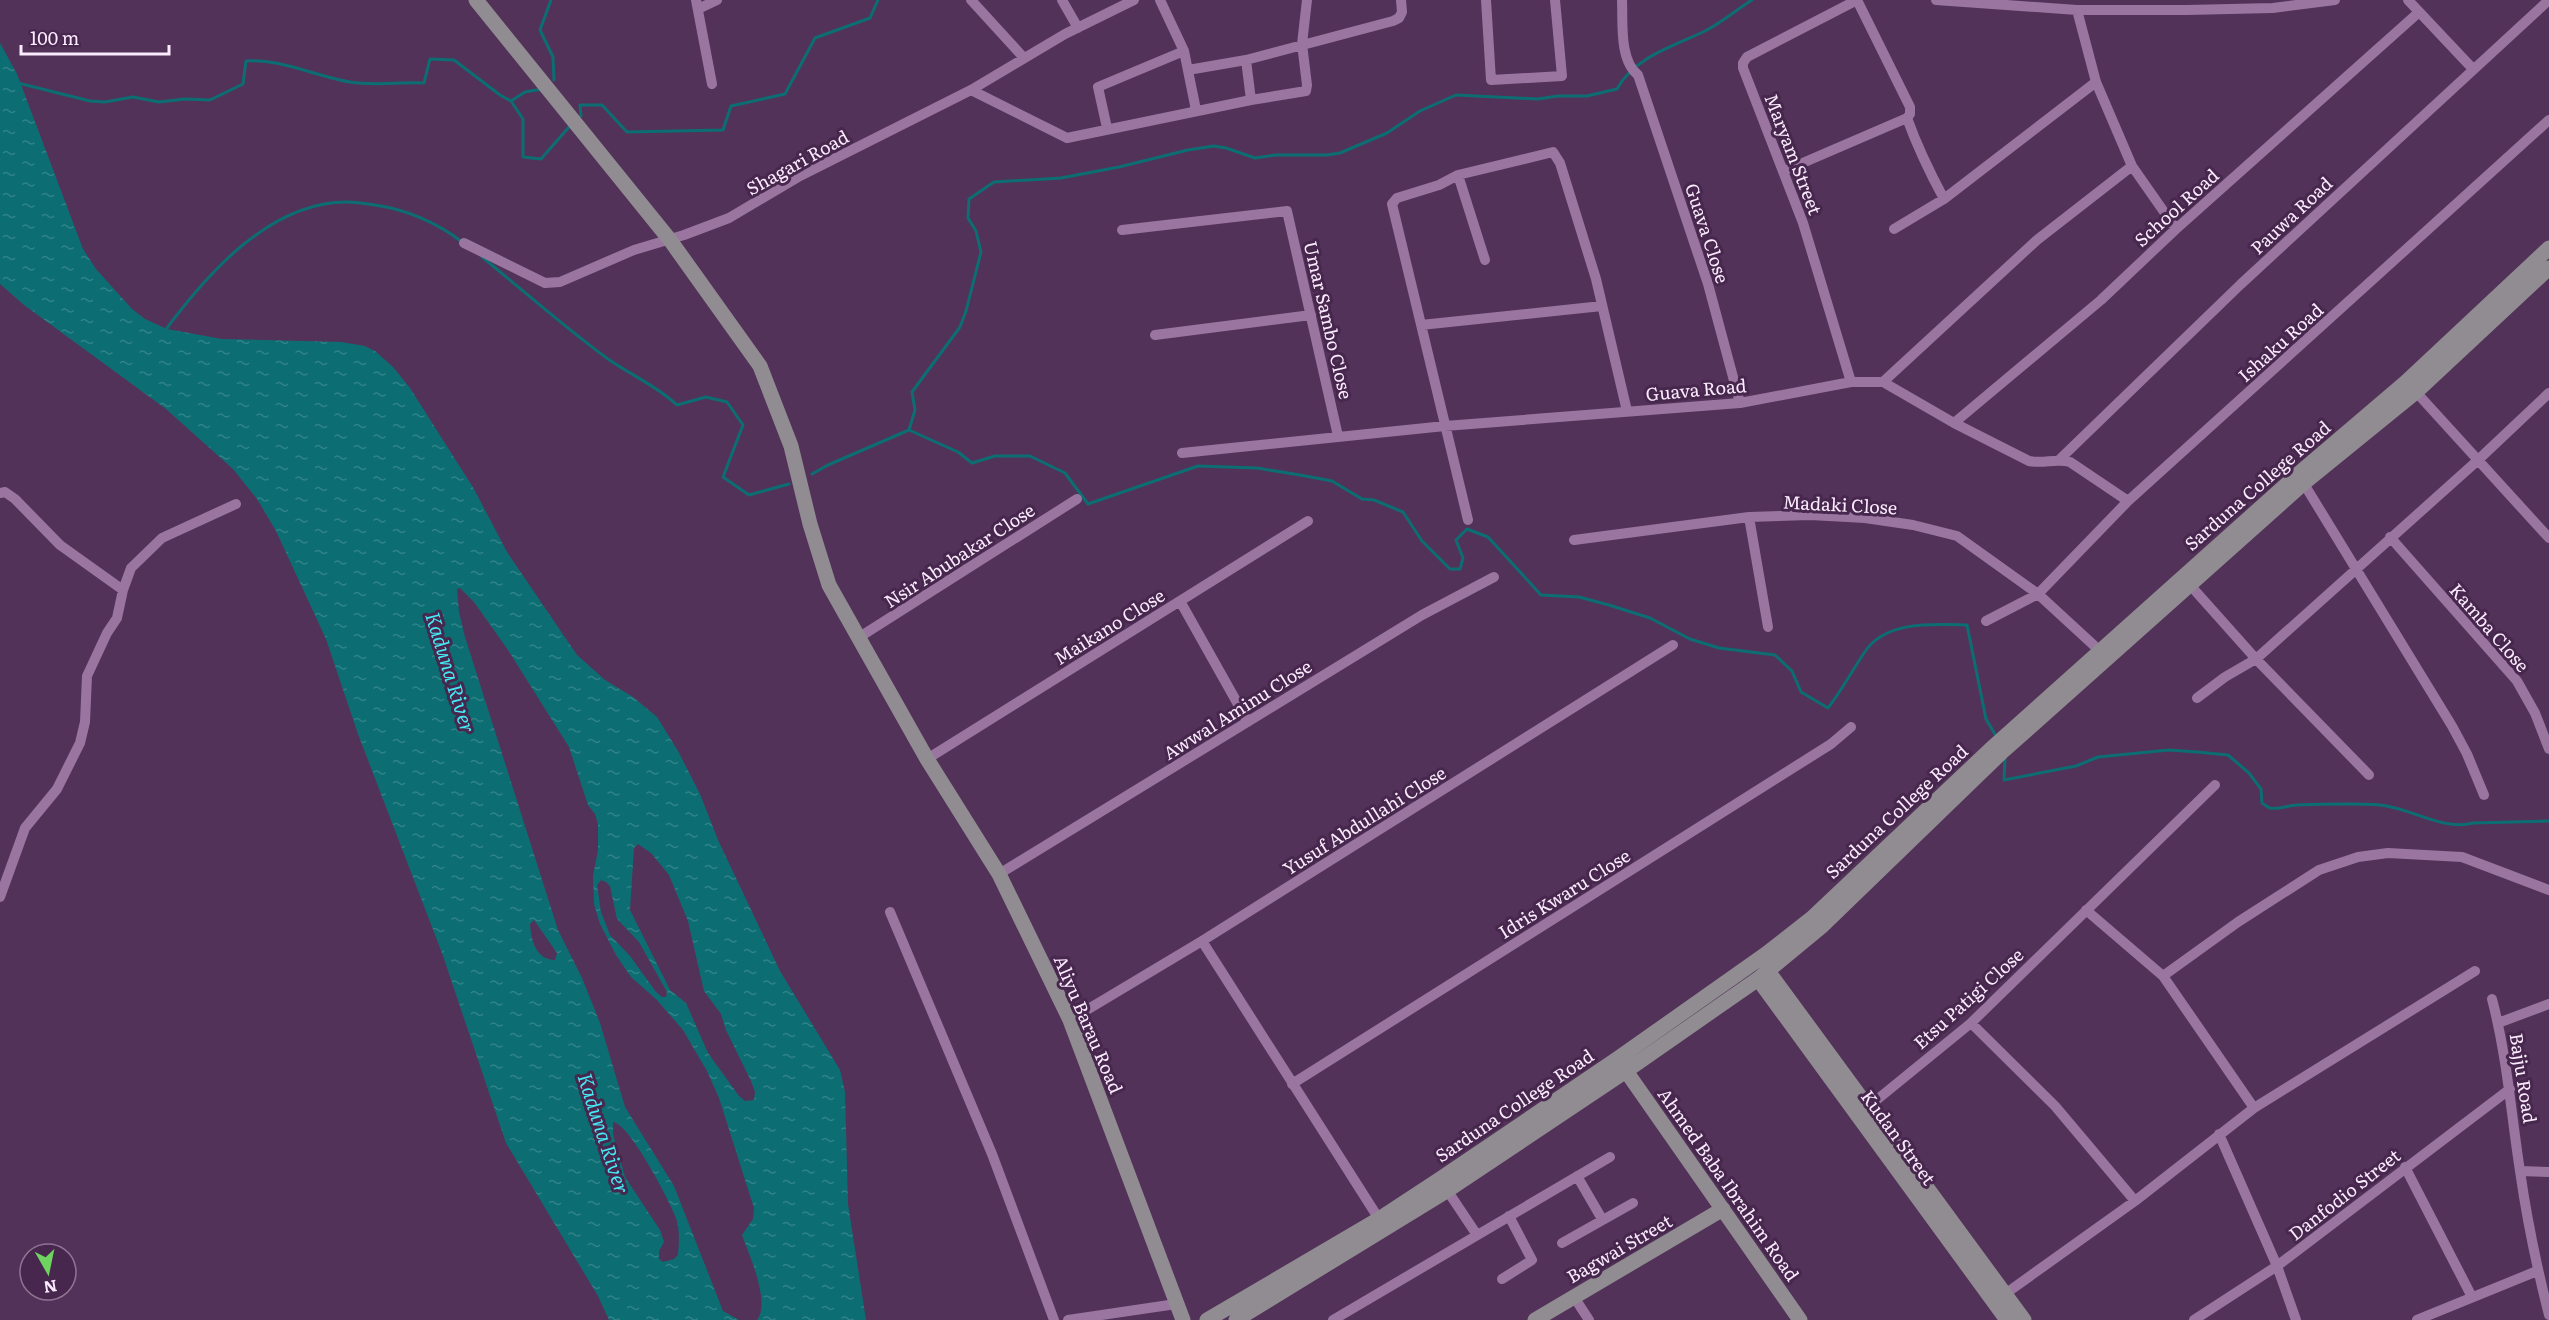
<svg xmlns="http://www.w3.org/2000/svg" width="2549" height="1320" font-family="Literata,serif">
	<defs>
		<pattern id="water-ripples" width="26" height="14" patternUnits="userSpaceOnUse" patternTransform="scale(1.5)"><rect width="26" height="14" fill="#0c6e73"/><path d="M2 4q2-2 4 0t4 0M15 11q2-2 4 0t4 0" fill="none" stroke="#308388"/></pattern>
	</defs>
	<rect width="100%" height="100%" fill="#523258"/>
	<path fill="url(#water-ripples)" fill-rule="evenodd" d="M 0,43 L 17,74 L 83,249 L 96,269 L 132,309 L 145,319 L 167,329 L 222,339 L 341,342 L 365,346 L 375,351 L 393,367 L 410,388 L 474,489 L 507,552 L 577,655 L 605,680 L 633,697 L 657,717 L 678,751 L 700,794 L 718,840 L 780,971 L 840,1070 L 845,1092 L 848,1204 L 866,1320 L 757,1320 C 771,1303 749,1254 742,1235 L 753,1219 L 754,1208 L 719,1098 L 707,1071 L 683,1030 L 656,999 L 631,977 L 616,955 L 600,924 L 594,904 L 593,876 L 598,850 L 598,824 L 595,814 L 588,805 L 569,747 L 508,650 L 474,602 L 460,588 L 457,589 L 459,612 L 465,637 L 558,930 L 582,978 L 600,1023 L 625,1107 L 674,1186 L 723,1311 L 739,1320 L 609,1320 L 598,1296 L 506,1143 L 442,953 L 358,734 L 326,639 L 276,531 L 257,499 L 233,469 L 166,409 L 24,305 L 0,284 ZM 638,844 L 651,853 L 669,875 L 688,921 L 704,991 L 721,1014 L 726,1030 L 751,1081 L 755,1092 L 754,1100 L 745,1101 L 739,1096 L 708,1053 L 686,1003 L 670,990 L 630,910 L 634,848 ZM 601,880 L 606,882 L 610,886 L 617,919 L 639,942 L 667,992 L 666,997 L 662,997 L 656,992 L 630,956 L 610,935 L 601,912 L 597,885 ZM 534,920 L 557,953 L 555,960 C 536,960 531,940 530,924 ZM 613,1122 C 629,1123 670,1201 676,1218 C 680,1229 679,1243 678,1255 L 674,1259 L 663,1262 L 659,1259 L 659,1251 L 664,1242 L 660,1230 L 625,1177 L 613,1134 Z"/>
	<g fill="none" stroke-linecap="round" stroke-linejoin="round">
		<path stroke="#0c6e73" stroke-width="3" d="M 551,0 L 540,30 L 553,57 L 554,80
			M 18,83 L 90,101 L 105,102 L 133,97 L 159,102 L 185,99 L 210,100 L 243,84 L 246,61 C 280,58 317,77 350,82 C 374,86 399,82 424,83 L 430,59 L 454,60 L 500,95 L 511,101 L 523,119 L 523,157 L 541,159 L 569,127
			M 511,101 L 525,92 L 542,89
			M 581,116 L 580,105 L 602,105 L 627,132 L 723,130 L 731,106 L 785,94 L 815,38 L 870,18 L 878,0
			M 482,257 C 524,291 564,327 608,359 C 631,375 657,386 677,405 L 706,397 L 727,402 L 743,425 L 723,477 L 749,495 L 789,484
			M 164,332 C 206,275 270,201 348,202 C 357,202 366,204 375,205 C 405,209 438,223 462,242
			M 909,430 L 915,410 L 912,392 L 960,327 L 966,311 L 981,252 L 976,231 L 968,218 L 969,199 L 994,182 L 1061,178 L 1119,167 L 1188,150 L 1214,146 L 1226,148 L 1255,158 L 1276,155 L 1327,155 L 1340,153 L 1387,133 L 1420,111 L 1456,95 L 1538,99 L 1558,96 L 1587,96 L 1617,89 C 1634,57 1674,46 1705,31 C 1721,23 1736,10 1752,0
			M 812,474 L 828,465 L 909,430 L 958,452 L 972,463 L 995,456 L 1030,456 L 1065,473 L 1088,504 L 1198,466 L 1257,468 L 1300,475 L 1332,481 L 1362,499 L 1374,500 L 1403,512 L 1422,541 L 1450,569 L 1460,569 L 1463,558 L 1456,540 L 1467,529 L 1488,537 L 1541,595 L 1579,597 L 1609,605 L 1650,618 L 1690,639 L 1719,648 L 1775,655 L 1792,671 L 1801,692 L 1828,708 C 1842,690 1852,671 1864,653 C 1885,620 1933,624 1967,625 L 1986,719 L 1996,736
			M 2005,758 L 2004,780 L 2076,766 L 2098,757 L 2169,750 L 2197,752 L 2228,755 L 2249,773 L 2261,789 L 2262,803 C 2265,805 2267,807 2270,808 C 2278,810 2289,805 2297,805 C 2324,804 2353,803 2380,805 C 2411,808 2442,831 2473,823 L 2549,821"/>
		<path stroke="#9975a0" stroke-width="10" d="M 696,0 L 712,84
			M 971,0 L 1024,58
			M 1062,0 L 1078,28
			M 1160,0 L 1184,51 L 1196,110 L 1193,111
			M 1486,0 L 1491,80 L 1562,76 L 1555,0
			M 1622,0 C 1623,22 1619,60 1638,75 L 1708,284 L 1740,403
			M 1857,0 L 1910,107 L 1910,114 L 1907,118 C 1917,146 1930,173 1944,199
			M 1936,0 L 2077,10 L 2187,10 L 2273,8 L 2335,0
			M 2408,0 L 2473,69
			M 698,9 L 717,0
			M 2077,10 L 2096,82 L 2132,166 L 2176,229
			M 1246,60 L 1251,100
			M 1188,70 L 1246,60 L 1393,21 L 1399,18 L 1402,12 L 1401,0
			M 971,90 L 1067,138 L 1251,100 L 1306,91 L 1307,85 L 1302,44 L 1307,0
			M 1107,128 L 1098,87 L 1184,51
			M 1784,171 L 1907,118
			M 1458,175 L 1485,260
			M 1894,229 L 1944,199 L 2096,82
			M 1122,230 L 1287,211 L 1338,436
			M 464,243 L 545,283 L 560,282 L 634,250 L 684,235 L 729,218 L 800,176 L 971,90 L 1065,34 L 1134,0
			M 1421,325 L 1602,306
			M 1155,335 L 1311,315
			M 1851,382 L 1803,223 L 1743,68 L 1743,63 L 1747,57 L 1857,0
			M 1883,382 L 1954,423 L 2029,461 C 2044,464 2056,458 2070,462 L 2128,501
			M 2416,392 L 2549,538
			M 1954,423 L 2101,300 L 2176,229 L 2418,13
			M 1182,453 L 1445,426 L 1740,403 L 1851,382 L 1883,382 L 2037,240 L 2132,166
			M 2060,459 L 2241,284 L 2549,0
			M 2301,479 L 2452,726 L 2467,754 L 2484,795
			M 0,493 L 5,492 L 15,499 L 60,545 L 123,590
			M 1749,517 L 1768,627
			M 1468,520 L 1392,204 L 1397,198 L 1439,185 L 1458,175 L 1553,152 L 1560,163 L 1596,279 L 1627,411
			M 2390,537 L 2517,681 L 2535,713 L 2549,749
			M 1574,540 L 1749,517 L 1810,515 L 1865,518 L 1913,525 L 1957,536 L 2038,594 L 2100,651
			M 2190,585 L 2256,659 L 2369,775
			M 1180,601 L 1248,722
			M 1986,621 L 2038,594 L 2128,501 L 2549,120
			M 858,638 L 1077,499
			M 2197,698 L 2225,677 L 2256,659 L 2477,461 L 2549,393
			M 927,759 L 1308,521
			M 999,874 L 1422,615 L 1494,577
			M 0,897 L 25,828 L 57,789 L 80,743 L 85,722 L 87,676 L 107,633 L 117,618 L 123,590 L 131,568 L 162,538 L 236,504
			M 2086,910 L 2163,976 L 2254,1108
			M 890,912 L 992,1154 L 1054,1320
			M 1202,941 L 1379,1219
			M 2163,976 L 2238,922 L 2319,870 L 2358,857 L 2388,853 L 2462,857 L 2549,890
			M 2492,999 C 2507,1056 2511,1113 2520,1171 C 2527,1220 2537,1268 2549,1315
			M 1070,1020 L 1202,941 L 1673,645
			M 1971,1023 L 2055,1106 L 2135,1201
			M 2498,1023 L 2549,1004
			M 1292,1084 L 1831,744 L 1851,727
			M 1868,1107 L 1971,1023 L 2215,785
			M 2219,1134 L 2277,1266 L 2296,1320
			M 2405,1167 L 2472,1297
			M 2520,1171 L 2549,1172
			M 1577,1176 L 1602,1219
			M 1445,1187 L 1477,1235
			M 1562,1243 L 1633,1203
			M 1502,1279 L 1532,1260 L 1509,1216
			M 2005,1294 L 2135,1201 L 2254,1108 L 2475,971
			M 1574,1297 L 1589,1320
			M 1068,1320 L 1176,1304
			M 1333,1320 L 1610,1157
			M 2194,1320 L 2277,1266 L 2510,1089
			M 2417,1320 L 2537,1271"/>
		<path stroke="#908c92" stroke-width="15" d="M 476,0 L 670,240 L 760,366 L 791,446 L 810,524 L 829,585 L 927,759 L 999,874 L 1070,1020 L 1183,1320
			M 1768,971 L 2024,1320
			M 1758,979 L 2007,1320
			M 1626,1071 L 1800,1320
			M 1207,1320 L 1379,1219 L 1440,1179 L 1617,1059 L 1766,954 L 1812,918 L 1994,746 L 2297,475 L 2406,382 L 2549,248
			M 1236,1320 L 1448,1190 L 1626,1071 L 1758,979 L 1821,927 L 2001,753 L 2304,483 L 2416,392 L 2549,268
			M 1535,1320 L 1723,1209"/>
	</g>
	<g text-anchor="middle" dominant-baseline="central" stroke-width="6" stroke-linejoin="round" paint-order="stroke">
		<g font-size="18" fill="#fbebfe" stroke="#47274d">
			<text transform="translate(1794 154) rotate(69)">Maryam Street</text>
			<text transform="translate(797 162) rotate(-29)">Shagari Road</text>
			<text transform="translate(2176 207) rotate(-42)">School Road</text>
			<text transform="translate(2291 215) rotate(-43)">Pauwa Road</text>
			<text transform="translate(1708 233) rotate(72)">Guava Close</text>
			<text transform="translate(1329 320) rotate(77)">Umar Sambo Close</text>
			<text transform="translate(2280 342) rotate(-42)">Ishaku Road</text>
			<text transform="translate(1696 389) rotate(-5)">Guava Road</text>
			<text transform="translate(2257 485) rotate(-41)">Sarduna College Road</text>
			<text transform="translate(1840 504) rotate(3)">Madaki Close</text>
			<text transform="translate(959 555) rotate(-33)">Nsir Abubakar Close</text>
			<text transform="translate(1109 626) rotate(-32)">Maikano Close</text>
			<text transform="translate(2490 627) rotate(49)">Kamba Close</text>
			<text transform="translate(1237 709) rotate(-32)">Awwal Aminu Close</text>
			<text transform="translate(1896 811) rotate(-43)">Sarduna College Road</text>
			<text transform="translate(1364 820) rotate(-32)">Yusuf Abdullahi Close</text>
			<text transform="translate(1564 893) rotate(-32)">Idris Kwaru Close</text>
			<text transform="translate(1968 998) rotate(-42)">Etsu Patigi Close</text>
			<text transform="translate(1089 1024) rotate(67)">Aliyu Barau Road</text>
			<text transform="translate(2524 1078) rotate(81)">Bajju Road</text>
			<text transform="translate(1514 1105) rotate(-34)">Sarduna College Road</text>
			<text transform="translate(1899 1137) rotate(54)">Kudan Street</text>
			<text transform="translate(1729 1184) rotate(55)">Ahmed Baba Ibrahim Road</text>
			<text transform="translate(2344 1194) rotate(-38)">Danfodio Street</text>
			<text transform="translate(1619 1248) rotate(-30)">Bagwai Street</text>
		</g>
		<g font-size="20" font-style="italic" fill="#45e9f3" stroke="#47274d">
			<text transform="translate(452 672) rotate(73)">Kaduna River</text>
			<text transform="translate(605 1133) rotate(72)">Kaduna River</text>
		</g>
	</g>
	<g transform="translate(48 1272) rotate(171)"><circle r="28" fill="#47274d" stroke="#8f7594" stroke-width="1.5"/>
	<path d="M0-4.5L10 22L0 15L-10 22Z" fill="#6fd360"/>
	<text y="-9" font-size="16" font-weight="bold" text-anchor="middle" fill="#fbebfe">N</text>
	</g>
	<path d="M21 45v9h148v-9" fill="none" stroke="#fbebfe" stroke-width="3"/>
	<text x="30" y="45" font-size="18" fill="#fbebfe" stroke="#47274d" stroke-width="4.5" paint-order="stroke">100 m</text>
</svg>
